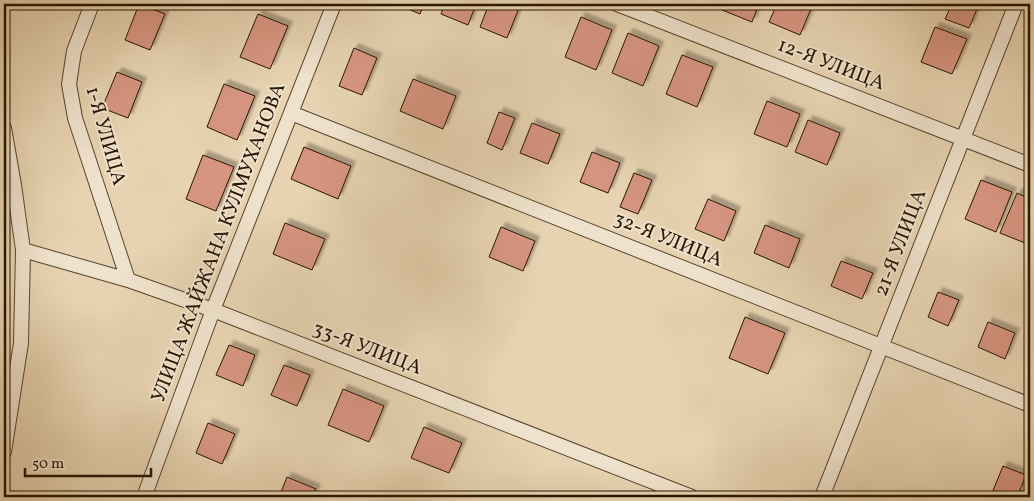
<svg xmlns="http://www.w3.org/2000/svg" width="1034" height="501" font-family="Vollkorn,serif">
	<defs>
		<filter id="shadow"><feDropShadow dx="4.5" dy="-4.5" stdDeviation="1" flood-color="#0004"/></filter>
	</defs>
	<rect width="100%" height="100%" fill="#e7d3b1"/>
	<filter id="stains"><feTurbulence type="fractalNoise" baseFrequency=".004" numOctaves="4"/><feColorMatrix values="0 0 0 0 .2 0 0 0 0 .09 0 0 0 0 .02 0 0 0 .5 -.17"/></filter>
	<radialGradient id="worn" r=".72"><stop offset=".6" stop-color="#630" stop-opacity="0"/><stop offset="1" stop-color="#630" stop-opacity=".3"/></radialGradient>
	<path fill="#d79581" stroke="#281500" filter="url(#shadow)" d="M 139,4 L 165,14 L 150,50 L 125,40 Z
		M 396,4 L 424,4 L 420,14 Z
		M 445,4 L 476,4 L 468,25 L 441,14 Z
		M 489,4 L 510,4 L 519,8 L 507,38 L 480,27 Z
		M 713,4 L 759,4 L 752,22 L 712,6 Z
		M 777,4 L 813,4 L 800,35 L 769,22 Z
		M 952,4 L 979,4 L 969,28 L 945,19 Z
		M 258,14 L 288,26 L 270,69 L 240,57 Z
		M 581,17 L 612,30 L 596,70 L 565,57 Z
		M 935,27 L 967,39 L 952,74 L 921,62 Z
		M 628,33 L 659,46 L 643,86 L 612,73 Z
		M 354,48 L 377,58 L 362,95 L 339,86 Z
		M 682,55 L 713,67 L 697,107 L 666,94 Z
		M 117,72 L 142,82 L 128,118 L 102,108 Z
		M 413,79 L 456,96 L 443,129 L 400,111 Z
		M 224,84 L 255,96 L 237,140 L 207,127 Z
		M 767,101 L 800,114 L 787,147 L 754,134 Z
		M 499,112 L 515,118 L 502,150 L 487,143 Z
		M 808,120 L 840,133 L 827,165 L 795,152 Z
		M 532,123 L 560,134 L 548,164 L 520,153 Z
		M 304,147 L 351,166 L 338,199 L 291,179 Z
		M 592,152 L 620,163 L 608,193 L 580,182 Z
		M 203,155 L 234,167 L 216,211 L 186,199 Z
		M 634,173 L 652,180 L 638,214 L 620,207 Z
		M 981,180 L 1012,192 L 996,232 L 965,219 Z
		M 1017,193 L 1030,199 L 1030,245 L 1000,233 Z
		M 708,199 L 736,211 L 724,241 L 695,229 Z
		M 285,223 L 325,239 L 312,270 L 273,254 Z
		M 765,225 L 800,239 L 789,268 L 754,253 Z
		M 501,227 L 535,241 L 523,271 L 489,257 Z
		M 841,261 L 873,273 L 862,299 L 831,286 Z
		M 938,292 L 959,300 L 948,326 L 928,317 Z
		M 745,317 L 785,333 L 768,374 L 729,358 Z
		M 988,322 L 1015,333 L 1005,359 L 978,347 Z
		M 229,345 L 255,355 L 243,386 L 216,375 Z
		M 284,365 L 310,375 L 297,406 L 271,395 Z
		M 343,389 L 384,406 L 369,442 L 328,425 Z
		M 208,423 L 235,434 L 222,464 L 196,453 Z
		M 424,427 L 462,443 L 449,473 L 411,458 Z
		M 1003,466 L 1026,475 L 1017,497 L 1002,497 L 992,493 Z
		M 287,477 L 316,489 L 312,497 L 279,497 Z"/>
	<g fill="none" stroke-linecap="round" stroke-linejoin="round">
		<g stroke="#58442c" stroke-width="16">
			<path id="minor" d="M 92,4 L 74,51 L 69,84 L 75,118 L 128,280
				M 617,4 L 1030,165
				M 291,113 L 1030,405
				M 4,128 L 14,185 L 23,250 L 21,343 L 4,452
				M 23,250 L 128,280 L 213,310 L 692,497
				M 144,497 L 213,310 L 334,4
				M 822,497 L 1016,4"/>
		</g>
		<use href="#minor" stroke="#efe2cc" stroke-width="14"/>
	</g>
	<g text-anchor="middle" dominant-baseline="central" stroke-width="4" stroke-linejoin="round" paint-order="stroke">
		<g font-size="20" fill="#281500" stroke="#efe2cc">
			<text transform="translate(831 65) rotate(21)">12-Я УЛИЦА</text>
			<text transform="translate(105 136) rotate(74)">1-Я УЛИЦА</text>
			<text transform="translate(668 240) rotate(22)">32-Я УЛИЦА</text>
			<text transform="translate(219 243) rotate(-69)">УЛИЦА ЖАЙЖАНА КУЛМУХАНОВА</text>
			<text transform="translate(901 243) rotate(-69)">21-Я УЛИЦА</text>
			<text transform="translate(367 349) rotate(21)">33-Я УЛИЦА</text>
		</g>
	</g>
	<rect width="1034" height="501" fill="none" stroke="#e7d3b1" stroke-width="20"/>
	<rect x="5" y="5" width="1024" height="491" fill="none" stroke="#281500" stroke-width="2.5"/>
	<rect x="10" y="10" width="1014" height="481" fill="none" stroke="#281500"/>
	<path d="M25 468v8h126v-8" fill="none" stroke="#281500" stroke-width="2.5"/>
	<text x="32" y="468" font-size="15" fill="#281500" stroke="#efe2cc" stroke-width="4" paint-order="stroke">50 m</text>
	<rect width="100%" height="100%" filter="url(#stains)"/>
	<rect width="100%" height="100%" fill="url(#worn)"/>
</svg>
